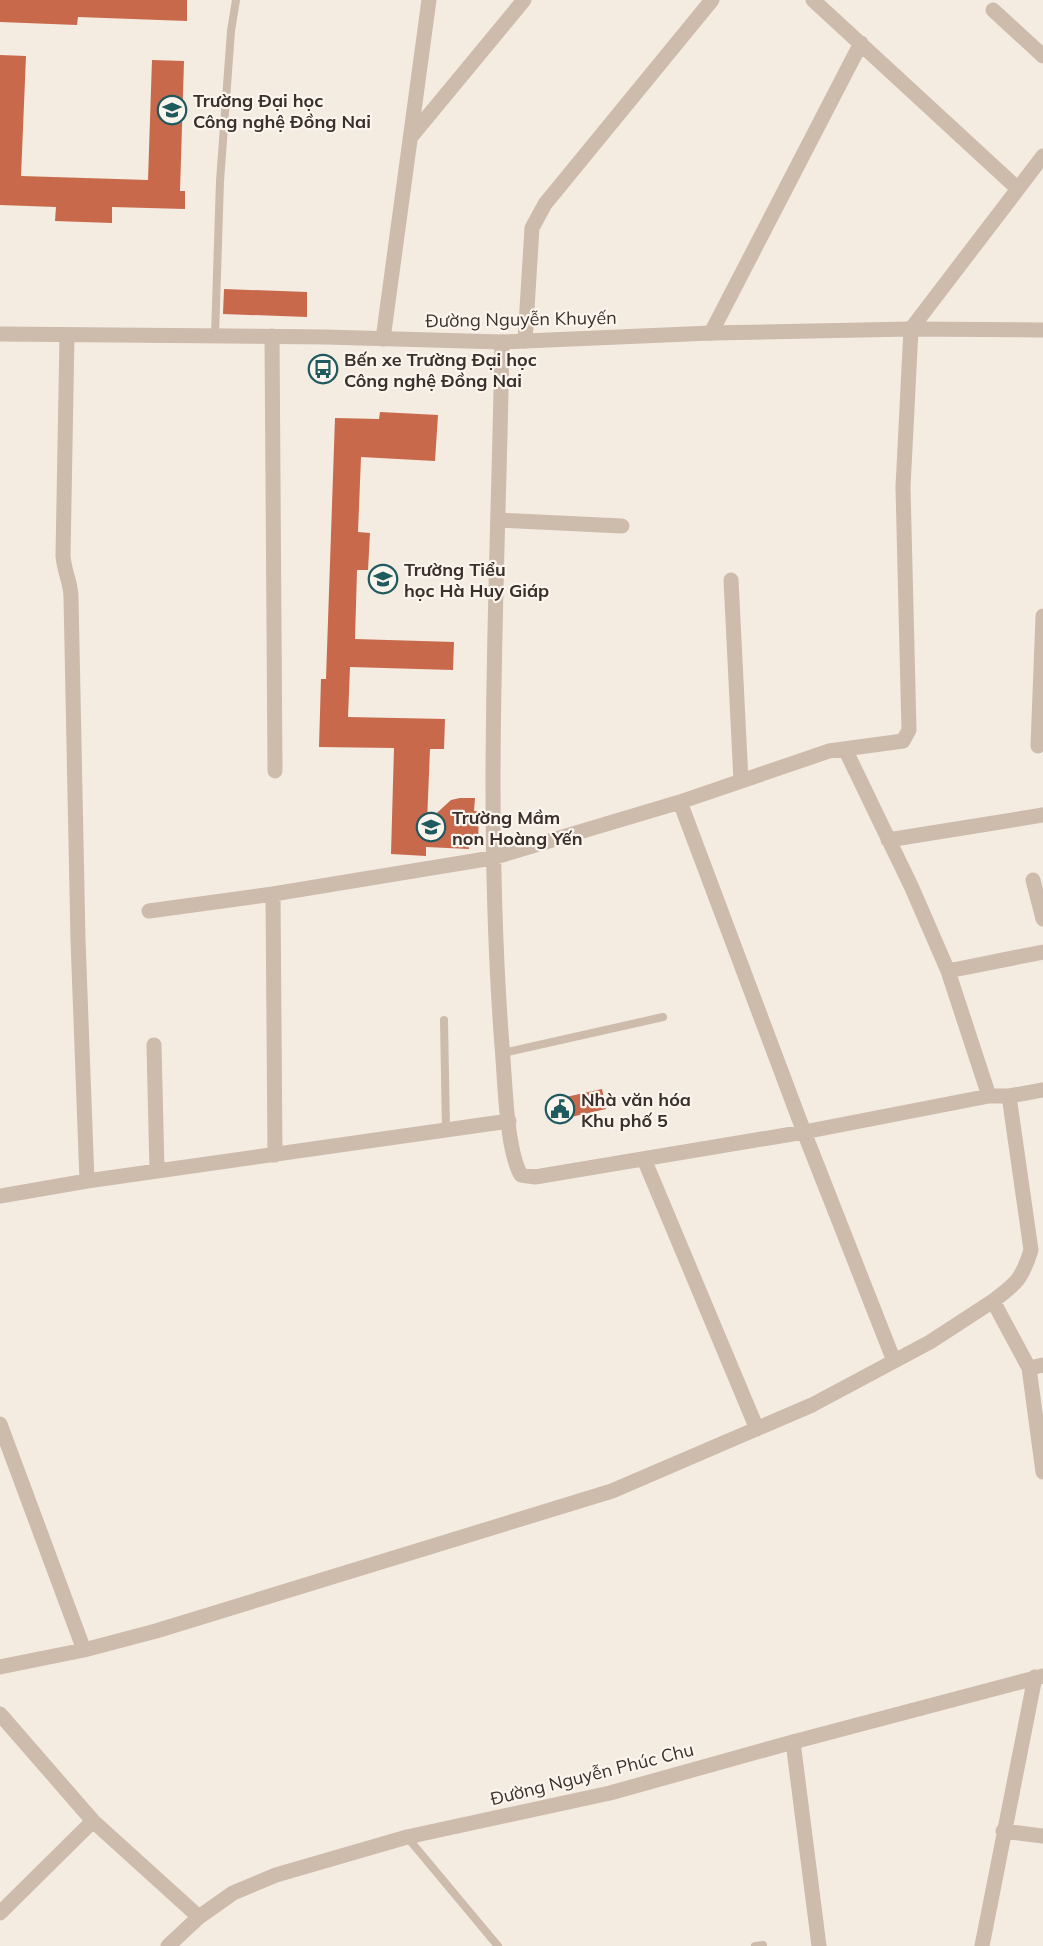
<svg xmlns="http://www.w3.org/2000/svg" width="1043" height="1946" font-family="Mulish,sans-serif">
	<rect width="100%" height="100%" fill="#f4ebe1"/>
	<path fill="#c8694b" d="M 0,0 L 187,0 L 187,21 L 78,17 L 77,25 L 0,22 Z
		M 0,55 L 26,56 L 21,176 L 148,180 L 152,60 L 184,61 L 180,191 L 185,191 L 185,209 L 112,207 L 112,223 L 55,221 L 56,207 L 0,205 Z
		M 224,289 L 307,292 L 307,317 L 223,314 Z
		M 380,412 L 438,415 L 435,461 L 361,457 L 358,532 L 370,533 L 368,570 L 357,570 L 355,639 L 454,642 L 453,670 L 350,667 L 348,717 L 445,719 L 444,749 L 430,749 L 427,822 L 451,800 L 460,798 L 475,798 L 474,811 L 479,811 L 478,844 L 469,843 L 469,849 L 426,847 L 426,856 L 391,854 L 394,748 L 319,747 L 321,679 L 326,679 L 335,418 L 379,419 Z
		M 602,1089 L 606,1109 L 562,1119 L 557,1099 Z"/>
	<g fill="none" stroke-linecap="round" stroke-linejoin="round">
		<path stroke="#cdbbac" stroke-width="8" d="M 215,336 L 220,181 L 231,31 L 236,0
			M 444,1020 L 446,1131
			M 503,1053 L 663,1017
			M 407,1837 L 498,1946
			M 755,1946 L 763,1945"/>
		<path stroke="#cdbbac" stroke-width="15" d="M 813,0 L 1018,189
			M 993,10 L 1043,56
			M 410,138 L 524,0
			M 711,333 L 861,43
			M 67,335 L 63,556 C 64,571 71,583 71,597 L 78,940 L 87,1181
			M 272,336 L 275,771
			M 383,339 L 429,0
			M 525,341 L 532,228 L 545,204 L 712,0
			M 502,342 C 498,577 484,811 502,1046 C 505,1078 506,1150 521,1175 L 535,1177 L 804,1132 L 989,1096 L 1009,1096 L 1043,1090
			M 499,520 L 622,526
			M 731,580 L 741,781
			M 1038,746 L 1043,616
			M 845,749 L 912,888 L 948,971 L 989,1096
			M 680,802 L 804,1132 L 894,1361
			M 888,840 L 1043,815
			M 1033,880 L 1043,919
			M 273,894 L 275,1155
			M 149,911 L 273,894 L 492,858 L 680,802 L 829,751 L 903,741 L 909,730 L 903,487 L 911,329 L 1043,156
			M 948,971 L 1043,952
			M 154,1045 L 157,1171
			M 644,1159 L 757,1429
			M 0,1196 L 87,1181 L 509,1121
			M 993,1301 C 1017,1283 1022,1279 1031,1250 L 1009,1096
			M 1029,1368 L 1043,1472
			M 0,1424 L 84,1650
			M 0,1667 L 84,1650 L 156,1631 L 612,1491 L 812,1405 L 930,1342 L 993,1301 L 1029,1368 L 1043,1365
			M 0,1714 L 93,1821 L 199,1917
			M 793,1742 L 819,1946
			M 1003,1831 L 1043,1836
			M 0,1913 L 93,1821
			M 982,1946 L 1035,1677"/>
		<path stroke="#cdbbac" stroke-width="15" d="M 0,334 L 325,337 L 502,342 L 711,333 L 911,329 L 1043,330
			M 168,1946 L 199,1917 L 233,1893 L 276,1875 L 407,1837 L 610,1793 L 793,1742 L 1043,1676"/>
	</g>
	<defs>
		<g id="university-ring" transform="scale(1.5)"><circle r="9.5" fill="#fbf5ee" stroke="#1f5a5e" stroke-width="1.5"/><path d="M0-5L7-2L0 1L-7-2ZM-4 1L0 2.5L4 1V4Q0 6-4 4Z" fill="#1f5a5e"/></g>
		<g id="bus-ring" transform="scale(1.5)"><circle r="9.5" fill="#fbf5ee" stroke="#1f5a5e" stroke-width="1.5"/><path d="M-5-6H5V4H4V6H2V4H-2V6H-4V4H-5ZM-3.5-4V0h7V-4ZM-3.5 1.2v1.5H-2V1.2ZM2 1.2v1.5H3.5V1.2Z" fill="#1f5a5e"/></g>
		<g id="school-ring" transform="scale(1.5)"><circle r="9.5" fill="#fbf5ee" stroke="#1f5a5e" stroke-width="1.5"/><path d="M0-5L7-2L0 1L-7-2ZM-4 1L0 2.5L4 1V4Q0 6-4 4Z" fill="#1f5a5e"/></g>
		<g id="civic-ring" transform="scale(1.5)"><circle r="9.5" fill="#fbf5ee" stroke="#1f5a5e" stroke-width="1.5"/><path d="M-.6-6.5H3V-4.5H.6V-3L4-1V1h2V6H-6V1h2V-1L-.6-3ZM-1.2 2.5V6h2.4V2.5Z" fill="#1f5a5e"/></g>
	</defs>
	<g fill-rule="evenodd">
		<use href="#university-ring" x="172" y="110"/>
		<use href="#bus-ring" x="323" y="369"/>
		<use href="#school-ring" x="383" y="579"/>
		<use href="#school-ring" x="431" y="827"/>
		<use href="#civic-ring" x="560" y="1109"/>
	</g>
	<g text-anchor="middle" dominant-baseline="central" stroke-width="4.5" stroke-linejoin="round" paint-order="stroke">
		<g font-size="18" font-weight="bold" fill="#3b302b" stroke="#fbf5ee" text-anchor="start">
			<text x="193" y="100">Trường Đại học<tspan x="193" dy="21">Công nghệ Đồng Nai</tspan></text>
			<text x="344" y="359">Bến xe Trường Đại học<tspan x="344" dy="21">Công nghệ Đồng Nai</tspan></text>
			<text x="404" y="569">Trường Tiểu<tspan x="404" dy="21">học Hà Huy Giáp</tspan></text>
			<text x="452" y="817">Trường Mầm<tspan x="452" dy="21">non Hoàng Yến</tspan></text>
			<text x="581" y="1099">Nhà văn hóa<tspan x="581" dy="21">Khu phố 5</tspan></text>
		</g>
		<g font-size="18" fill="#3b302b" stroke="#fbf5ee">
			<text transform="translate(521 319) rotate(-1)">Đường Nguyễn Khuyến</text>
			<text transform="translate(592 1774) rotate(-14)">Đường Nguyễn Phúc Chu</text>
		</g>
	</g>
</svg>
